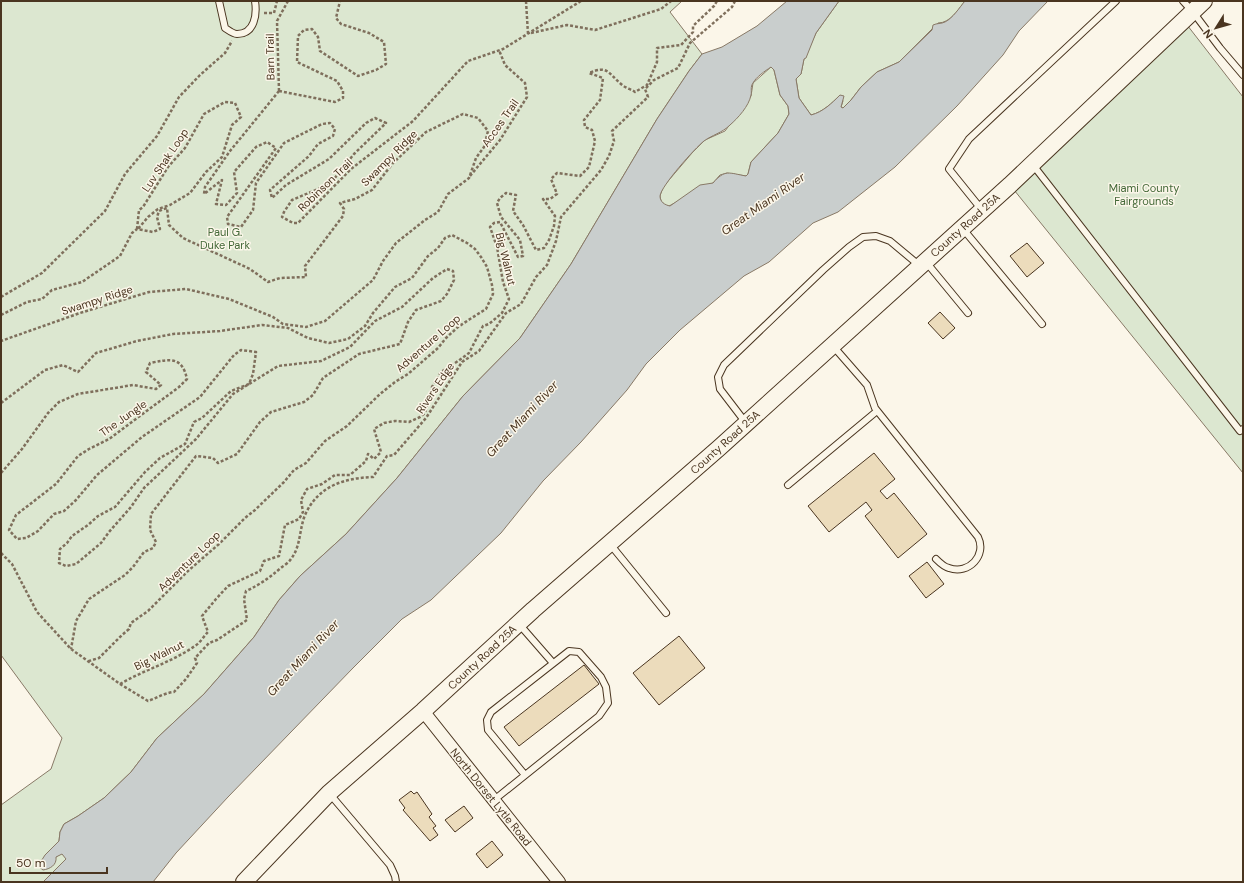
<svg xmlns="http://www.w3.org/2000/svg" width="1244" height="883" font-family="'DM Sans',sans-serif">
	<rect width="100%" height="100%" fill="#fbf6e9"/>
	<path fill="#dce7d0" stroke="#887966" d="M 1,1 L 682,1 L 670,12 L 702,54 L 689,71 L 657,119 L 571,264 L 520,338 L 463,396 L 397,478 L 346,534 L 300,576 L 279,600 L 254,637 L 204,694 L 157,738 L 131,772 L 104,798 L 78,816 L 64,824 L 60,832 L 59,841 L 45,855 L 56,857 L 62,853 L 67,859 L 43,882 L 1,882 L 1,805 L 51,769 L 62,738 L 1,655 Z
		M 839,1 L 965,1 C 958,10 950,23 938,23 L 899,62 L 877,72 L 861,87 L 851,100 L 843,108 L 841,107 L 843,101 L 840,95 C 832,103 823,112 811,115 L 799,98 L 796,79 L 801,74 L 804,59 L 816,33 Z
		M 1184,21 L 1243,97 L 1243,473 L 1010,185 Z
		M 771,67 L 774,70 L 780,95 L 788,106 L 789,114 L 778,133 L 751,162 L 748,174 L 746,176 L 727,173 L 720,175 L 713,183 L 669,206 L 665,205 L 661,201 L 660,196 L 663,187 L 692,153 L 705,140 L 725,131 L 751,96 L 753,83 Z"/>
	<path fill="#c9cecd" stroke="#887966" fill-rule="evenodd" d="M 787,1 L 839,1 L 816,33 L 806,58 L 804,59 L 801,74 L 796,79 L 799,98 L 811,115 C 823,112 832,103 840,95 L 844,96 L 841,107 L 843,108 L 851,100 L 861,87 L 877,72 L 899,62 L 932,30 L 933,25 C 937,23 941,24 945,22 C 953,18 959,8 965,1 L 1048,1 L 1019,31 L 1003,55 L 957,106 L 895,167 L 838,212 L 813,223 L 769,262 L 744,276 L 680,330 L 646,364 L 627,390 L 581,442 L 543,481 L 501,533 L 431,600 L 402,619 L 353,668 L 228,797 L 176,853 L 153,882 L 43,882 L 66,859 L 62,854 L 56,857 C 57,865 50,869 43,870 L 38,866 L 45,855 L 59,841 L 60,832 L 64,824 L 78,816 L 104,798 L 131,772 L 157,738 L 204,694 L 254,637 L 279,600 L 300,576 L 346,534 L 397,478 L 463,396 L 520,338 L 571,264 L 657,119 L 689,71 L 702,54 L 722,47 L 757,26 ZM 771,67 L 774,70 L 780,95 L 788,106 L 789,114 L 778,133 L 751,162 L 748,174 L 746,176 C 729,173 725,169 713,183 L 700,185 L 670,206 C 665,205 660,202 660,196 C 661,186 695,148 704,141 C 712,135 722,133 730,125 C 738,118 749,106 751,95 C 752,91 750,87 753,83 C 756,77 765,71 771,67 Z"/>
	<path fill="#ecdcbc" stroke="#4a3520" d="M 1027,243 L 1044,263 L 1027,277 L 1010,256 Z
		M 940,312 L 955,328 L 943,339 L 928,323 Z
		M 874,453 L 895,479 L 880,491 L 887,499 L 894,493 L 927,534 L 898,558 L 865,516 L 872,510 L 866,502 L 829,532 L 808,506 Z
		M 927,562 L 944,584 L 926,598 L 909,576 Z
		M 679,636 L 705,668 L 659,705 L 633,673 Z
		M 584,665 L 599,684 L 519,746 L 504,727 Z
		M 411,791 L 414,794 L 417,792 L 432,814 L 429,817 L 436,826 L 433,828 L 438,835 L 430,841 L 403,810 L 405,808 L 399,800 Z
		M 464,806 L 473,818 L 455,832 L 445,820 Z
		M 492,841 L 503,855 L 487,868 L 476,854 Z"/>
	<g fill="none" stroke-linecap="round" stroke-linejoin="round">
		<g stroke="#4a3520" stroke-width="8">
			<path id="service" d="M 219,1 L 225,28 C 228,30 233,34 237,34 C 255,34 257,14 255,1
				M 1183,1 L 1193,12 L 1220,48 L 1243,75
				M 1033,165 L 1240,431 L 1243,429
				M 982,210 L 949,169 L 969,139 L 1116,1
				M 963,229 L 1042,324
				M 926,262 L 968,313
				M 833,346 L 867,385 L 875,408 L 879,413 L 978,537 C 987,555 969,575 949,568 C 944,567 940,563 936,559
				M 746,423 L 720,389 L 718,377 L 724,365 L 823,270 L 849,247 L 863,237 L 876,236 L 890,241 L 920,266
				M 788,485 L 877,411
				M 610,544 L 666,613
				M 519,624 L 553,663
				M 329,793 L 390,865 L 395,876 L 396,882
				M 494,800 L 599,716 L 608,703 L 606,687 L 601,677 L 579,652 L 569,651 L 491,712 L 487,720 L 488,730 L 525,775"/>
		</g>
		<g stroke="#4a3520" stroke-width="14">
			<path id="minor" d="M 423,711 L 559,882"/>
		</g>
		<g stroke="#4a3520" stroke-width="18">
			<path id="secondary" d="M 244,882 L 329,793 L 423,711 L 533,610 L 719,448 L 1010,185 L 1204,1"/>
		</g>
		<path stroke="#7f6f5c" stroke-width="2.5" stroke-dasharray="3 2" stroke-linecap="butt" d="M 526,1 L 528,34
			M 264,13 L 274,13 L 277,1
			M 531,33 L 567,25 L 595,30 L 661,9 L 671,1
			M 279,91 L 230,151 L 205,187 L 204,194 L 222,180 L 216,204 L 226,205 L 237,193 L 234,172 L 256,147 L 267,142 L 276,148 L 227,217 L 228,224 L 241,227 L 253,210 L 256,183 L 284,143 L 322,124 L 330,123 L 335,129 L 333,136 L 318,144 L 309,156 L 270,190 L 272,198 L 286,185 L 329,159 L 366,123 L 375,118 L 386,123 L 354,154 L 330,184 L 292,200 L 284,212 L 282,217 L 293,223 L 298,223 L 351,169 L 413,121 L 468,61 L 503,49 L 581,1
			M 279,91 L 335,102 L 343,98 L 343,91 L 337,81 L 297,62 L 298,36 L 304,30 L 312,29 L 318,37 L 320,51 L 358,76 L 376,70 L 386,64 L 384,42 L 369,33 L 341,24 L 336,18 L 340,1
			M 279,91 L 277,21 L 288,1
			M 470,176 L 500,140 L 527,97 L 525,83 L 505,65 L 499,50
			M 137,229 L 139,210 L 143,207 L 168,167 L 185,148 L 204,114 L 225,102 L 235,103 L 241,117 L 232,125 L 222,157 L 206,172 L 190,193 L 170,205 L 158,209 L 148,217 L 138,229
			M 1,297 L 42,273 L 105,211 L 125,174 L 157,136 L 179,97 L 200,75 L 225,53 L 232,41
			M 1,315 L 27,302 L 42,299 L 52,290 L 82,282 L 120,256 L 132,233 L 137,229 L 153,232 L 160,229 L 157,217 L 159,211 L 167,208 L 169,225 L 183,238 L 250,269 L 268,282 L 280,278 L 306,277 L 305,266 L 343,216 L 344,209 L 340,203 L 355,199 L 372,190 L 393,163 L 426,132 L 463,114 L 478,118 L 488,131 L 484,147 L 476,158 L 469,178 L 448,194 L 438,212 L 425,220 L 396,243 L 383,261 L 373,280 L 325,321 L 306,327 L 283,324 L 273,317 L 229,299 L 186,289 L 149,292 L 80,313 L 1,341
			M 1,403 L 45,370 L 63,365 L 78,372 L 96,353 L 137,341 L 173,334 L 220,331 L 262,325 L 288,328 L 308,338 L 329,343 L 348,339 L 365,326 L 373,313 L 395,287 L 412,278 L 428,256 L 438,248 L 445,238 L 452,235 L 467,243 L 475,249 L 481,257 L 487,267 L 492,285 L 493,294 L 486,309 L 470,319 L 458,327 L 446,338 L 438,348 L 408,374 L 395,382 L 380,394 L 347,426 L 325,441 L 306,463 L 294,470 L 284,482 L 255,510 L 245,518 L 219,544 L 189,570 L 148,611 L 131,623 L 129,629 L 122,635 L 99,658 L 89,661
			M 1,473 L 22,449 L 48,413 L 59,402 L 78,394 L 133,385 L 156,389 L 161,385 L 146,372 L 150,363 C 170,359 182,356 187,379 L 179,387 L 109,439 L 89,449 L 78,456 L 56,484 L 16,515 L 9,530 L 17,539 L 26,538 L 38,531 L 54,514 L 64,511 L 76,500 L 97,475 L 142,437 L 200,397 L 234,355 L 241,350 L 256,352 L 253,374 L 249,384 L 231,391 L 202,418 L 194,422 L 185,444 L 160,458 L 145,472 L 115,507 L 98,516 L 88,525 L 72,536 L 67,543 L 60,549 L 59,563 L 66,566 L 76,564 L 101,543 L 109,532 L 131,507 L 144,488 L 196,439 L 233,394 L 278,366 L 321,361 L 350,347 L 375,321 L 402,307 L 433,278 L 447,269 L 453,271 L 454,280 L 447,294 L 441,301 L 416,310 L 408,322 L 400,344 L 359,354 L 323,378 L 313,395 L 304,402 L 271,412 L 260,422 L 237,454 L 218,463 L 213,458 L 196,456 L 151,514 L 150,530 L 156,542 L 153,548 L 144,552 L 133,567 L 125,575 L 89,599 L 76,621 L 71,649
			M 1,553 L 12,564 L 37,612 L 71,649 L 120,684 L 148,701 C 157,698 164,693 174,692 L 186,679 L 197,663 L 195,658 L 209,643 L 217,640 L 247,620 L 244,599 L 246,591 C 261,584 269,578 282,567 C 285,565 289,562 291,559 C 301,546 299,530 305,515 C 318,486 344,478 373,477 L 387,456 L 394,455 L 426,418 L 462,362 L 479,351 L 506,313 L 521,304 L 536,277 L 547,265 L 556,241 L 561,217 L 601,170 L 609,156 L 614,141 L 612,131 L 648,97 L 645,89 L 654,80 L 678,68 L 690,43 L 732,7 L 735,1
			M 120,684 C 144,670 172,662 195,646 C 200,643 204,636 208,632 L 202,616 L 216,599 L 228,586 L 260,571 L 264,561 L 279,556 L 285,525 L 299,519 L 303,512 L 301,500 L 307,489 L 322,484 L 335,475 L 350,475 L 366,461 L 368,454 L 374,459 L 381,452 L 374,429 L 384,423 L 395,421 L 409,422 L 420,417 L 425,413 L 432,387 L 441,372 L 458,361 L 469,353 L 483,326 L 489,324 L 502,313 L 509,299 L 503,282 L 497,247 L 490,227 L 494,223 L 500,222 L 518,257 L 523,256 L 520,240 L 501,217 L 497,203 L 500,198 L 506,193 L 516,195 L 513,211 L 523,225 L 536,250 L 544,248 L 549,240 L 554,226 L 555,216 L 543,199 L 550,199 L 557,194 L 551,179 L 557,173 L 580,176 L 589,167 L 595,141 L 592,130 L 585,127 L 584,120 L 600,100 L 603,78 L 589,73 C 608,65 608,73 621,84 C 625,88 631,89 635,92 L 647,85 L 657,62 L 657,48 L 681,45 L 693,32 L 693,26 L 714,6 L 717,1"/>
		<use href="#service" stroke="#fbf6e9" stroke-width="6"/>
		<use href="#minor" stroke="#fbf6e9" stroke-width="12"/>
		<use href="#secondary" stroke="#fbf6e9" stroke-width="16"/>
	</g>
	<g text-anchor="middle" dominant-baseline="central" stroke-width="3" stroke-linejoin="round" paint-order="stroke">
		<g font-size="11" fill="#4a3520" stroke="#fbf6e9">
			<text transform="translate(270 57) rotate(-91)">Barn Trail</text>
			<text transform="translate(500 123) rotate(-55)">Acces Trail</text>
			<text transform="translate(389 158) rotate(-45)">Swampy Ridge</text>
			<text transform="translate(165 160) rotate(-56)">Luv Shak Loop</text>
			<text transform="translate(325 185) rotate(-44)">Robinson Trail</text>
			<text transform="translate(965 225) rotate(-42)">County Road 25A</text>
			<text transform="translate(506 259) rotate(76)">Big Walnut</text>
			<text transform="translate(97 300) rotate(-18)">Swampy Ridge</text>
			<text transform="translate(428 343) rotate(-41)">Adventure Loop</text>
			<text transform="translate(435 388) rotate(-56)">Rivers Edge</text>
			<text transform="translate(123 418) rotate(-35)">The Jungle</text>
			<text transform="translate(725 442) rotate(-42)">County Road 25A</text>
			<text transform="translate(189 561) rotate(-44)">Adventure Loop</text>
			<text transform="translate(159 655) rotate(-26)">Big Walnut</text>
			<text transform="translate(482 657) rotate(-43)">County Road 25A</text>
			<text transform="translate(491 797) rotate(51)">North Dorset Lytle Road</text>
		</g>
		<g font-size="11" fill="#436837" stroke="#fbf6e9">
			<text x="1144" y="188">Miami County<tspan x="1144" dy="13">Fairgrounds</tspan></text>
			<text x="225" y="232">Paul G.<tspan x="225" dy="13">Duke Park</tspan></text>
		</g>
		<g font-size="12" font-style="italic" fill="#4a3520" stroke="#fbf6e9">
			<text transform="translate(763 204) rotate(-35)">Great Miami River</text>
			<text transform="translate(522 419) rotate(-47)">Great Miami River</text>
			<text transform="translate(303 658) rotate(-47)">Great Miami River</text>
		</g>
	</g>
	<rect width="1244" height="883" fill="none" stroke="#4a3520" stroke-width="4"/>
	<g transform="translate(1216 28) rotate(233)" stroke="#fbf6e9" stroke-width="3" paint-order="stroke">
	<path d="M0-3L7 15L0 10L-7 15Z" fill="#4a3520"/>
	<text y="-6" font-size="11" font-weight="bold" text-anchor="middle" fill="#4a3520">N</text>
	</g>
	<path d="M10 867v6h97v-6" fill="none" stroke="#4a3520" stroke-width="2"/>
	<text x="16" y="867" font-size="12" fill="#4a3520" stroke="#fbf6e9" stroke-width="3" paint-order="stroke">50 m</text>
</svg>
